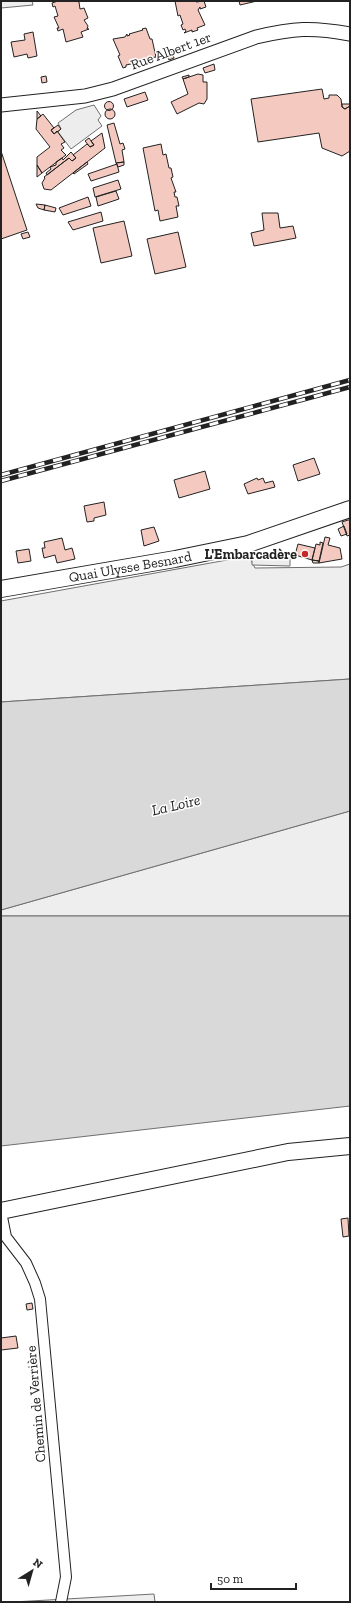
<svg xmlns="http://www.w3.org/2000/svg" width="351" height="1603" font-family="'Zilla Slab',serif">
	<rect width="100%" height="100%" fill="#fff"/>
	<path fill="#eee" stroke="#6f6f6f" d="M 1,1 L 32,1 L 33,5 L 1,8 Z
		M 249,556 L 255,568 L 341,567 L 350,564 L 350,679 L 1,702 L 1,601 Z
		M 350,811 L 350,916 L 1,916 L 1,910 Z
		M 154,1594 L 155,1602 L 13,1602 Z"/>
	<path fill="#ededed" stroke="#6f6f6f" d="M 94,105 L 101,116 L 98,120 L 102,126 L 71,149 L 58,132 L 61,129 L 58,123 L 76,110 Z
		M 252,556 L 290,557 L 290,566 L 252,565 Z"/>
	<path fill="#d9d9d9" stroke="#6f6f6f" d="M 350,679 L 350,811 L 1,910 L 1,702 Z
		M 1,916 L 350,916 L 350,1106 L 1,1146 Z"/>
	<path fill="#f3c9c0" stroke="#222" d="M 58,1 L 77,1 L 79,2 L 80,9 L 84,8 L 88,18 L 84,20 L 88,26 L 87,29 L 89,29 L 81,32 L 83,37 L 66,42 L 63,29 L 58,31 L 57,28 L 59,28 L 54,17 L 58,16 L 55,6 L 53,7 L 52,3 Z
		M 175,1 L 196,1 L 196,2 L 204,1 L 206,7 L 200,9 L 200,7 L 198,10 L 205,25 L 197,28 L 198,30 L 192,32 L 192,30 L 184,33 L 186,31 L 185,29 L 183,30 L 181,25 L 183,24 L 180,15 L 178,16 Z
		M 239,1 L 257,1 L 240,5 Z
		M 146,28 L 150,39 L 152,39 L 156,57 L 143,59 L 144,61 L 126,65 L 126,67 L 123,68 L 118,56 L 120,55 L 113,39 L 125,37 L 127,34 L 127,36 L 130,35 L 129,34 L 143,30 L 142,29 Z
		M 33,32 L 37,56 L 28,58 L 27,54 L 14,57 L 11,42 L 25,40 L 24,34 Z
		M 172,51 L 174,58 L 169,60 L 166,53 Z
		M 214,64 L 215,70 L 205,73 L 203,68 Z
		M 198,74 L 203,75 L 203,82 L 207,82 L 207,99 L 204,104 L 199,103 L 177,114 L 171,102 L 188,94 L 183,79 Z
		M 189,75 L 189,77 L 183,79 L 182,77 Z
		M 46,76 L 47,82 L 42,83 L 41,77 Z
		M 322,89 L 324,99 L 329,98 L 329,95 L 337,95 L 341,99 L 342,107 L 345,109 L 350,106 L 350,151 L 342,156 L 322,148 L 319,133 L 258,142 L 251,99 Z
		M 145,92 L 148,100 L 127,107 L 124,99 Z
		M104.5 106a4.5 4.5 0 1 1 9 0a4.5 4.5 0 1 1-9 0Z
		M 342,104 L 350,104 L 350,106 L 345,109 L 342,107 Z
		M105 114a5 5 0 1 1 10 0a5 5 0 1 1-10 0Z
		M 37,111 L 41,116 L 37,119 Z
		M 43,114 L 54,128 L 51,130 L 54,134 L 57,131 L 65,142 L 61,144 L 64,148 L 61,150 L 66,155 L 42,173 L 37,165 L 37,157 L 50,147 L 36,129 L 37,119 Z
		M 114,123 L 120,144 L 123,143 L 125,149 L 122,150 L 124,162 L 116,163 L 107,125 Z
		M 58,125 L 61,129 L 54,134 L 51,130 Z
		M 102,133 L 105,148 L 51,190 L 44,189 L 42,183 L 45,178 L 44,177 L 69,158 L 72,161 L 76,158 L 73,155 L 87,144 L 90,147 L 94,145 L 91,141 Z
		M 89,138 L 94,145 L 90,147 L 85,141 Z
		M 161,144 L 163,155 L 166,154 L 169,168 L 171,168 L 173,177 L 171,178 L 176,192 L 174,192 L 175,197 L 177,197 L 179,206 L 176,206 L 178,217 L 160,221 L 158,210 L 155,211 L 143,148 Z
		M 1,151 L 27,230 L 1,239 Z
		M 71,152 L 76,158 L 72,161 L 69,158 L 47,175 L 46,173 L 51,169 L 50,167 L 56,165 L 56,162 L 62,158 L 63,160 Z
		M 87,162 L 88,164 L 74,174 L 73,173 Z
		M 124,162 L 124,165 L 118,167 L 116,163 Z
		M 117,164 L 119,172 L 91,181 L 88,174 Z
		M 37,165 L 42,173 L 37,177 Z
		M 118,180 L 121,189 L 95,197 L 93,188 Z
		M 116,191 L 119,199 L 98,206 L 96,197 Z
		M 88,197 L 91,206 L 63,215 L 59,208 Z
		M 36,204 L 45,205 L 44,210 L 38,208 Z
		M 45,205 L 56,208 L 55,212 L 44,210 Z
		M 101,212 L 103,221 L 73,230 L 68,222 Z
		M 262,213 L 278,213 L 280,228 L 293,226 L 296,238 L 254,246 L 251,233 L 264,230 Z
		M 124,221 L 132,256 L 101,263 L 93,228 Z
		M 28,232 L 30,237 L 23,239 L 21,234 Z
		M 178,232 L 186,267 L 155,274 L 147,239 Z
		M 314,458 L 320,474 L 298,481 L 293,465 Z
		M 205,471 L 210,489 L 179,498 L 174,480 Z
		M 257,478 L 258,480 L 263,478 L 265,483 L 273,481 L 275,487 L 248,494 L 244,484 Z
		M 104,502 L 106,515 L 94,518 L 94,521 L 87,522 L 84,506 Z
		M 348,520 L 350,520 L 350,535 L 347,536 L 342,522 Z
		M 344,526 L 347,534 L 341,536 L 338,529 Z
		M 154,527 L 159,541 L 144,546 L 141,530 Z
		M 325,537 L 330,538 L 328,545 L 340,548 L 342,559 L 319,563 Z
		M 62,538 L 65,550 L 72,548 L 75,559 L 57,563 L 55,555 L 44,558 L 42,548 L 45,548 L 44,542 Z
		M 320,542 L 323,543 L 319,561 L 312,560 L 316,544 L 320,545 Z
		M 298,544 L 315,548 L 312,560 L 295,555 Z
		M 29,549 L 31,561 L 18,563 L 16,551 Z
		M 312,560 L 319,561 L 319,563 L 313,563 Z
		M 348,1218 L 349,1236 L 343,1237 L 341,1219 Z
		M 32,1303 L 33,1309 L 27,1310 L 26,1304 Z
		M 16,1336 L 18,1348 L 1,1350 L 1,1338 Z"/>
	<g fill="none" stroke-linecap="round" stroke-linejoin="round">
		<g stroke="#222" stroke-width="12">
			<path id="minor" d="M 1,1212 L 6,1237 L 26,1263 L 35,1283 L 40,1299 L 66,1577 L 61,1602"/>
		</g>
		<g stroke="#222" stroke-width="15">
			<path id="tertiary" d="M 1,105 L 85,96 L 113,89 L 256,37 C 294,28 312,27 350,34"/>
		</g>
		<g stroke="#222" stroke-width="18">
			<g id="primary">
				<path id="s1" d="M 1,589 L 175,559 L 248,544 L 350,509"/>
				<path d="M 1,1211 L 288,1152 L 350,1146"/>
			</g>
		</g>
		<use href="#minor" stroke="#fff" stroke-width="10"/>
		<use href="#tertiary" stroke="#fff" stroke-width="13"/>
		<use href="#primary" stroke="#fff" stroke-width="16"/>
		<g stroke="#222" stroke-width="4.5">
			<path id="rail" d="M 1,475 L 350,380
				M 1,481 L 350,387"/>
		</g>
		<use href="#rail" stroke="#fff" stroke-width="3" stroke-dasharray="9" stroke-linecap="butt"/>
	</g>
	<circle fill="#c62828" stroke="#fff" stroke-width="1.5" cx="305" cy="554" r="4"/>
	<g text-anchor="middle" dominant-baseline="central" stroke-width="3" stroke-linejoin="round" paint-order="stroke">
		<g font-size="14" fill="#222" stroke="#fff">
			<text transform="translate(171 51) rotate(-20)">Rue Albert 1er</text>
			<text stroke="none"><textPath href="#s1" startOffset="131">Quai Ulysse Besnard</textPath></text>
			<text transform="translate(36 1404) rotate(-95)">Chemin de Verrière</text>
		</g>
		<g font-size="14" font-weight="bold" fill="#222" stroke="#fff" text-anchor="end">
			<text x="297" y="554">L'Embarcadère</text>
		</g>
		<g font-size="15" font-style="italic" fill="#222" stroke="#fff">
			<text transform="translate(176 805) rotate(-13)">La Loire</text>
		</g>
	</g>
	<rect width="351" height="1603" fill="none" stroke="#222222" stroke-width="4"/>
	<g transform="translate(32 1571) rotate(37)" stroke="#ffffff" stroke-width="3" paint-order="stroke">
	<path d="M0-3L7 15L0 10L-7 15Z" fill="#222222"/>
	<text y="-6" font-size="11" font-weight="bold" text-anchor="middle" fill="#222222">N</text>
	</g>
	<path d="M211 1583v6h85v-6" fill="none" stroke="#222222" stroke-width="2"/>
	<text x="217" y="1583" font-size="12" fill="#222222" stroke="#ffffff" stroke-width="3" paint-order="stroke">50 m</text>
</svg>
